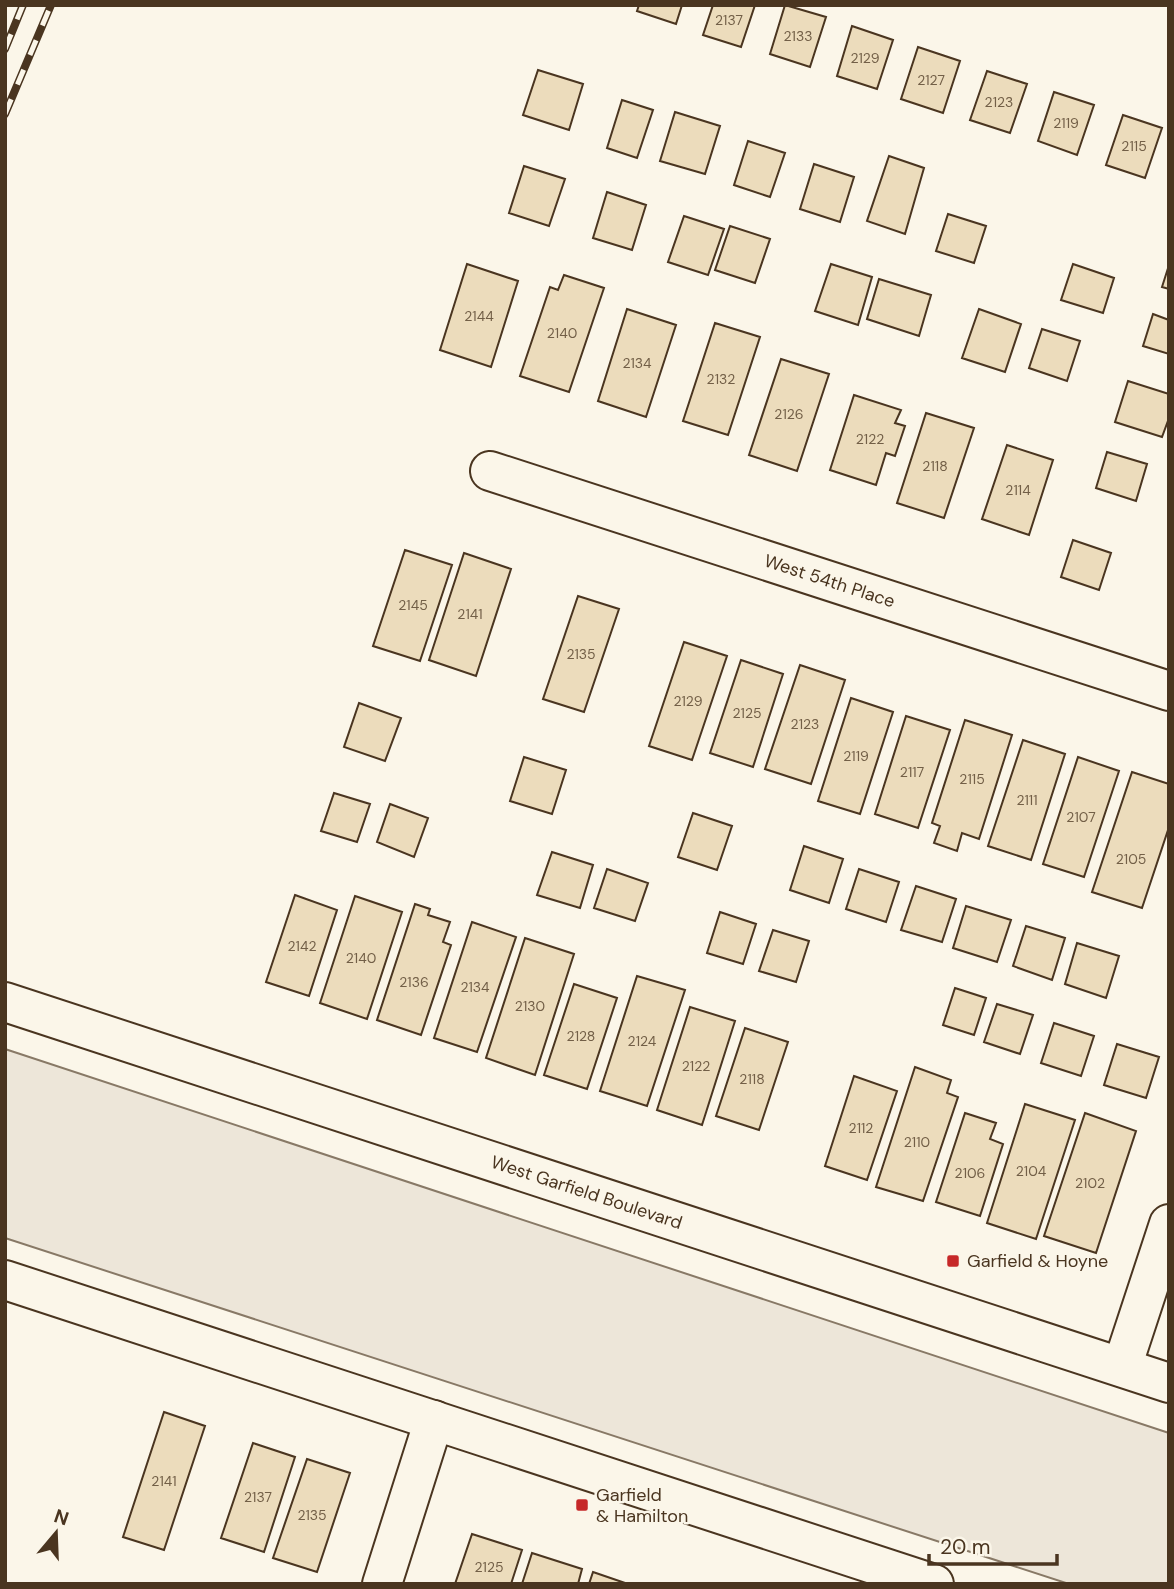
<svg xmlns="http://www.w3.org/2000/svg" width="1174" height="1589" font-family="'DM Sans',sans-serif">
	<rect width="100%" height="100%" fill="#fbf6e9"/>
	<path fill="#ede6d9" stroke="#887966" stroke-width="2" d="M 5,1049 L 1169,1433 L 1169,1584 L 1069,1584 L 5,1238 Z"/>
	<path fill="#ecdcbc" stroke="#4a3520" stroke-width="2" d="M 639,5 L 682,5 L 676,24 L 637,11 Z
		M 713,5 L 755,5 L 741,47 L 703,35 Z
		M 785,5 L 826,17 L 810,67 L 770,54 Z
		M 852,26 L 893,40 L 877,89 L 837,76 Z
		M 918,47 L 960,61 L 943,113 L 901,99 Z
		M 538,70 L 583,84 L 569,130 L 523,115 Z
		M 987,71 L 1027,84 L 1010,133 L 970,120 Z
		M 1054,92 L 1094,105 L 1077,155 L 1038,141 Z
		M 622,100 L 653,110 L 637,158 L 607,148 Z
		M 675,112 L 720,126 L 705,174 L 660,161 Z
		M 1123,115 L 1162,128 L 1145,178 L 1106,165 Z
		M 748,141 L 785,153 L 770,197 L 734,185 Z
		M 889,156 L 924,168 L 905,234 L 867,221 Z
		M 814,164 L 854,177 L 840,222 L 800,209 Z
		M 524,166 L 565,179 L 549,226 L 509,213 Z
		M 607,192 L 646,205 L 632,250 L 593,238 Z
		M 948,214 L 986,226 L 974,263 L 936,251 Z
		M 684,216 L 724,229 L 708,275 L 668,262 Z
		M 730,226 L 770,239 L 755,283 L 715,270 Z
		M 467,264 L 518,281 L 491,367 L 440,350 Z
		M 831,264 L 872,277 L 858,325 L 815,311 Z
		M 1073,264 L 1114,278 L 1103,313 L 1061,300 Z
		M 1169,265 L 1169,289 L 1162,287 Z
		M 564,275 L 604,288 L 569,392 L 520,376 L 550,287 L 558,290 Z
		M 879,279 L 931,295 L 919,336 L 867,319 Z
		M 627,309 L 676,325 L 646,417 L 598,401 Z
		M 979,309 L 1021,324 L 1005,372 L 962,358 Z
		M 1153,314 L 1169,320 L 1169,354 L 1143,346 Z
		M 715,323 L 760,337 L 728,435 L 683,421 Z
		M 1042,329 L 1080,341 L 1067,381 L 1029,368 Z
		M 781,359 L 829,374 L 797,471 L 749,455 Z
		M 1128,381 L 1169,394 L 1169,418 L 1162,437 L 1115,422 Z
		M 854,395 L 901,410 L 895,423 L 905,426 L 895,456 L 886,453 L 876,485 L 830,470 Z
		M 926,413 L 974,428 L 944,518 L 897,503 Z
		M 1007,445 L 1053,460 L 1029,535 L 982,519 Z
		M 1107,452 L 1147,464 L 1136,501 L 1096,488 Z
		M 1073,540 L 1111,553 L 1099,590 L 1061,577 Z
		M 405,550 L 452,565 L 420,661 L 373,646 Z
		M 464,553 L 511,569 L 476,676 L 429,660 Z
		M 578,596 L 619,609 L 584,712 L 543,699 Z
		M 684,642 L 727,656 L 692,760 L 649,746 Z
		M 741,660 L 783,674 L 753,767 L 710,753 Z
		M 800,665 L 845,680 L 811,784 L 765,769 Z
		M 851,698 L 893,712 L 860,814 L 818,801 Z
		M 359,703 L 401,718 L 385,761 L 344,747 Z
		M 906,716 L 950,730 L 918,828 L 875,814 Z
		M 965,720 L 1012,735 L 979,839 L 962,833 L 957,851 L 934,843 L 940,826 L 932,823 Z
		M 1023,740 L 1065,754 L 1031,860 L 988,846 Z
		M 524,757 L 566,770 L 552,814 L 510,801 Z
		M 1078,757 L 1119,771 L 1084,877 L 1043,864 Z
		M 1132,772 L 1169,784 L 1169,827 L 1142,908 L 1092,892 Z
		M 334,793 L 370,804 L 357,842 L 321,831 Z
		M 390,804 L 428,818 L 414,857 L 377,842 Z
		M 693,813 L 732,826 L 717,870 L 678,857 Z
		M 804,846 L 843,859 L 829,903 L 790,890 Z
		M 552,852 L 593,865 L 580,908 L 537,895 Z
		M 607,869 L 648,883 L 635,921 L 594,908 Z
		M 859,869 L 899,882 L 886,922 L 846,909 Z
		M 916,886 L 956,899 L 942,942 L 901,930 Z
		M 295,895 L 337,910 L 309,996 L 266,982 Z
		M 355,896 L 402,912 L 367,1019 L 320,1003 Z
		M 415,904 L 430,909 L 428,915 L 450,922 L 443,942 L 451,945 L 421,1035 L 377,1020 Z
		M 966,906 L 1011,920 L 997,962 L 953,948 Z
		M 720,912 L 756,924 L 743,964 L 707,953 Z
		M 472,922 L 516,937 L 477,1052 L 434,1038 Z
		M 1026,926 L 1065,938 L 1052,980 L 1013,966 Z
		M 773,930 L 809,941 L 796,982 L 759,971 Z
		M 525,938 L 574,954 L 535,1075 L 486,1058 Z
		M 1077,943 L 1119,956 L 1106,998 L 1065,984 Z
		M 637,976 L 685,990 L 647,1106 L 600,1091 Z
		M 574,984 L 617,998 L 587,1089 L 544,1075 Z
		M 955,988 L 986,998 L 974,1035 L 943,1025 Z
		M 997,1004 L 1033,1015 L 1020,1054 L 984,1042 Z
		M 690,1007 L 735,1021 L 702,1125 L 657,1110 Z
		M 1054,1023 L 1094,1036 L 1081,1076 L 1041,1063 Z
		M 745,1028 L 788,1042 L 759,1130 L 716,1116 Z
		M 1117,1044 L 1159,1057 L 1146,1098 L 1104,1085 Z
		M 915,1067 L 951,1080 L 947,1093 L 958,1097 L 923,1201 L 876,1187 Z
		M 854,1076 L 897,1091 L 867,1180 L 825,1166 Z
		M 1025,1104 L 1075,1120 L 1036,1239 L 987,1223 Z
		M 965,1113 L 996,1123 L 990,1139 L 1003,1144 L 980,1216 L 936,1202 Z
		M 1085,1113 L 1136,1131 L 1096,1253 L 1044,1236 Z
		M 164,1412 L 205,1426 L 164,1550 L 123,1537 Z
		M 253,1443 L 295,1457 L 264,1552 L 221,1538 Z
		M 307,1459 L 350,1473 L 317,1572 L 273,1558 Z
		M 472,1534 L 522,1550 L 511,1584 L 455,1584 Z
		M 532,1553 L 582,1569 L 578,1584 L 522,1584 Z
		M 593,1572 L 628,1584 L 589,1584 Z"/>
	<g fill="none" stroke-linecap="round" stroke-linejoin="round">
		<g stroke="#4a3520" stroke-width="42">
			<g id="minor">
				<path id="s1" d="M 490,471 L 1169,691"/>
				<path d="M 1122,1367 L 1169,1224"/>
				<path d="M 382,1584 L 434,1420"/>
			</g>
		</g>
		<g stroke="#4a3520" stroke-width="42">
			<g id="tertiary">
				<path id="s2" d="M 5,1002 L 1169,1383"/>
				<path d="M 5,1280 L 934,1584"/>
			</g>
		</g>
		<use href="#minor" stroke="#fbf6e9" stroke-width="38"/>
		<use href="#tertiary" stroke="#fbf6e9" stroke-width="38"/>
		<g stroke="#4a3520" stroke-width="8">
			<path id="rail" d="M 5,49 L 23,5
				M 5,114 L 51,5"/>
		</g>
		<use href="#rail" stroke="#fbf6e9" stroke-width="5" stroke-dasharray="16" stroke-linecap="butt"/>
	</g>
	<g fill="#c62828" stroke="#fbf6e9" stroke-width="2.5">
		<rect x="946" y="1254" width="14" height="14" rx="3.5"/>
		<rect x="575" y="1498" width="14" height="14" rx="3.5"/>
	</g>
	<g text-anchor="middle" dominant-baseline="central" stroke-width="5" stroke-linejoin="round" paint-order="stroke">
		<g font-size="14" fill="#725f47">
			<text x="729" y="20">2137</text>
			<text x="798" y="36">2133</text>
			<text x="865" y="58">2129</text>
			<text x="931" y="80">2127</text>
			<text x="999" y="102">2123</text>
			<text x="1066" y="123">2119</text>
			<text x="1134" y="146">2115</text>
			<text x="479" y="316">2144</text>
			<text x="562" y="333">2140</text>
			<text x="637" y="363">2134</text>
			<text x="721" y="379">2132</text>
			<text x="789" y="414">2126</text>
			<text x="870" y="439">2122</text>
			<text x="935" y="466">2118</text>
			<text x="1018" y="490">2114</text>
			<text x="413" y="605">2145</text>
			<text x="470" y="614">2141</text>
			<text x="581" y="654">2135</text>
			<text x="688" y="701">2129</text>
			<text x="747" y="713">2125</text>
			<text x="805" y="724">2123</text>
			<text x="856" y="756">2119</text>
			<text x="912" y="772">2117</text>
			<text x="972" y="779">2115</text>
			<text x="1027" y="800">2111</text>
			<text x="1081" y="817">2107</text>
			<text x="1131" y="859">2105</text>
			<text x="302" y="946">2142</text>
			<text x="361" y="958">2140</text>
			<text x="414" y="982">2136</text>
			<text x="475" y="987">2134</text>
			<text x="530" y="1006">2130</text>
			<text x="581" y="1036">2128</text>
			<text x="642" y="1041">2124</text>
			<text x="696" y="1066">2122</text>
			<text x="752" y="1079">2118</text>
			<text x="861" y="1128">2112</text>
			<text x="917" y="1142">2110</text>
			<text x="1031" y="1171">2104</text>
			<text x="970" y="1173">2106</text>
			<text x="1090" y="1183">2102</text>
			<text x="164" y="1481">2141</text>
			<text x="258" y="1497">2137</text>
			<text x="312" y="1515">2135</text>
			<text x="489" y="1567">2125</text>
		</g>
		<g font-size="18" fill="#4a3520" stroke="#fbf6e9">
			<text stroke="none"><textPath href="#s1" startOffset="357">West 54th Place</textPath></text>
			<text stroke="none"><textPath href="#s2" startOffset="612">West Garfield Boulevard</textPath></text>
		</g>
		<g font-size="18" fill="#4a3520" stroke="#fbf6e9" text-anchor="start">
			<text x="967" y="1261">Garfield &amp; Hoyne</text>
			<text x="596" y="1495">Garfield<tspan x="596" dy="21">&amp; Hamilton</tspan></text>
		</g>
	</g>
	<rect width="1174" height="1589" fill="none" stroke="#4a3520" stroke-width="14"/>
	<g transform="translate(56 1533) rotate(19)" stroke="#fbf6e9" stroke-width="5" paint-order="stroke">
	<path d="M0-5L12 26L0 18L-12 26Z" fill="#4a3520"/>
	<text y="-10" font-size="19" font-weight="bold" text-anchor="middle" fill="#4a3520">N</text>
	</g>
	<path d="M929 1554v10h128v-10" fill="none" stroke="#4a3520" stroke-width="3.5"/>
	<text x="940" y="1554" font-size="21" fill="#4a3520" stroke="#fbf6e9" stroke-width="5" paint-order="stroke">20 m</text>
</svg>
